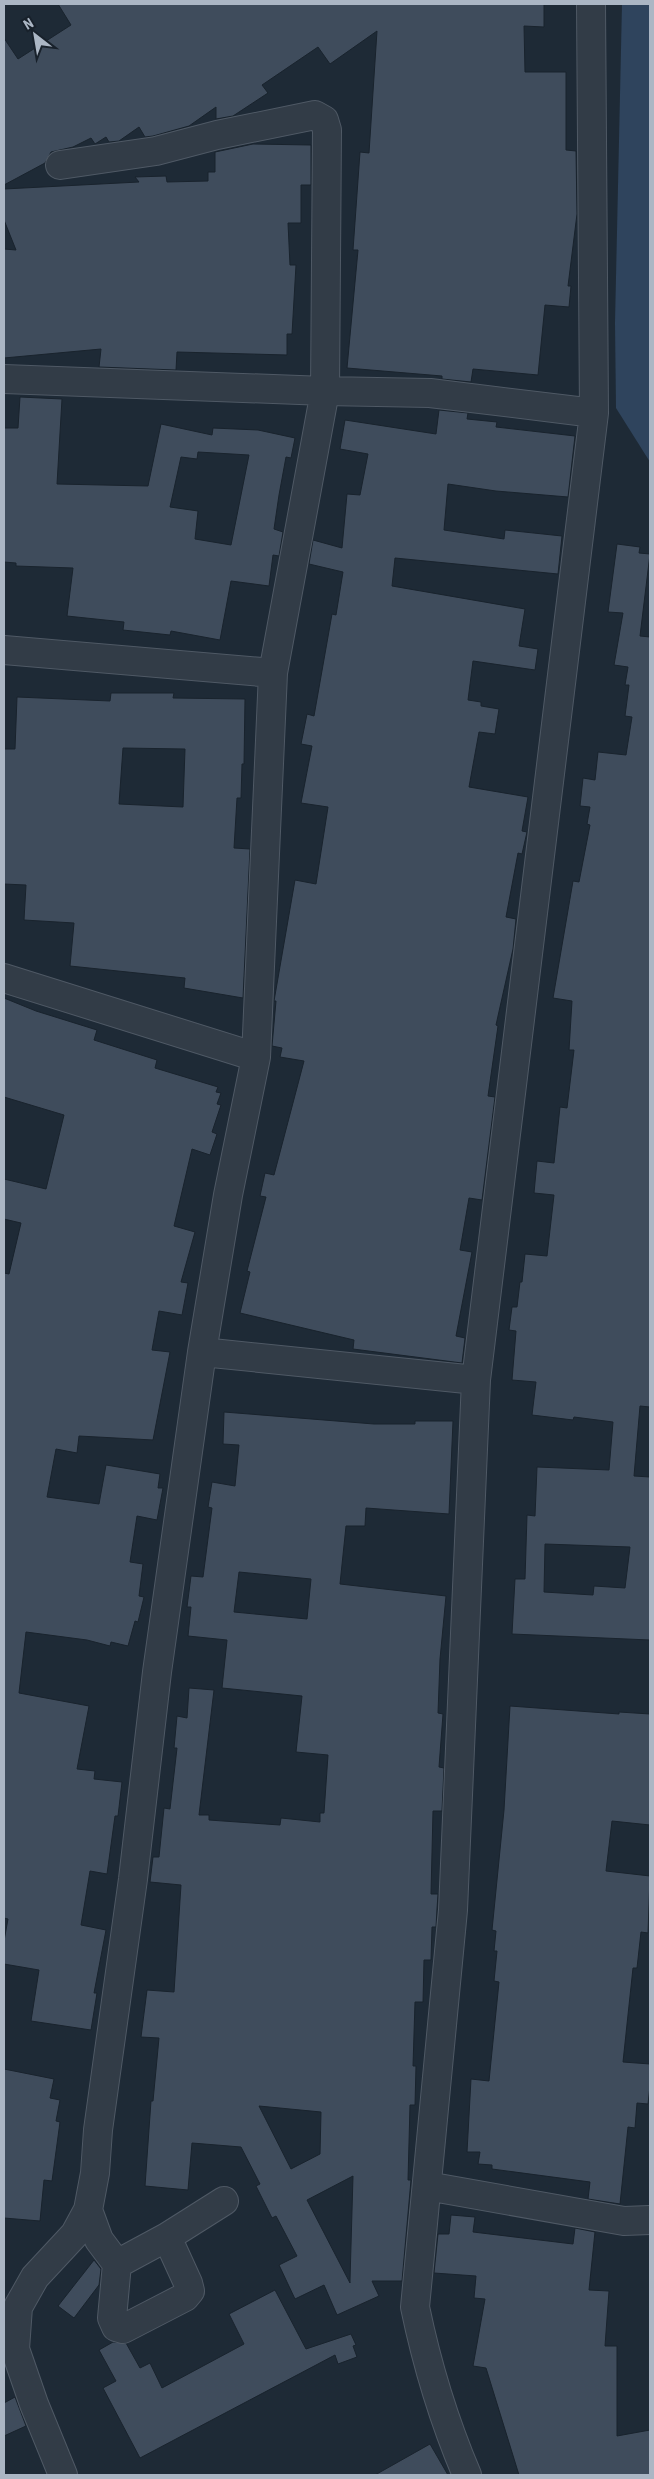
<svg xmlns="http://www.w3.org/2000/svg" width="654" height="2479" font-family="'Roboto Condensed',sans-serif">
	<rect width="100%" height="100%" fill="#1e2a36"/>
	<path fill="#2f445d" d="M 622,4 L 650,4 L 650,462 L 616,408 L 615,323 Z"/>
	<path fill="#3f4c5c" stroke="#19232d" fill-rule="evenodd" d="M 58,4 L 544,4 L 544,27 L 524,26 L 525,72 L 566,72 L 566,150 L 576,151 L 577,214 L 568,286 L 571,286 L 569,307 L 545,305 L 538,375 L 473,369 L 471,382 L 442,379 L 442,376 L 347,368 L 358,250 L 353,250 L 360,152 L 369,153 L 377,31 L 330,64 L 318,47 L 262,85 L 268,93 L 233,116 L 216,119 L 216,107 L 189,126 L 153,136 L 145,137 L 139,127 L 119,141 L 109,142 L 106,137 L 95,144 L 91,138 L 73,147 L 51,152 L 45,163 L 4,185 L 4,38 L 18,59 L 71,25 Z
		M 253,144 L 311,145 L 311,185 L 301,185 L 301,223 L 288,223 L 290,265 L 296,265 L 292,334 L 287,334 L 287,355 L 177,352 L 176,370 L 99,367 L 101,349 L 4,358 L 4,249 L 16,250 L 4,220 L 4,189 L 139,182 L 135,177 L 166,176 L 167,182 L 208,181 L 208,172 L 215,172 L 215,152 Z
		M 20,397 L 62,399 L 57,484 L 148,486 L 161,424 L 212,435 L 213,428 L 258,430 L 295,438 L 291,458 L 286,457 L 279,495 L 274,529 L 283,532 L 279,556 L 273,555 L 269,586 L 231,581 L 220,640 L 171,631 L 170,635 L 123,630 L 124,622 L 67,616 L 73,568 L 16,566 L 16,563 L 4,562 L 4,428 L 18,428 ZM 198,452 L 249,455 L 231,545 L 195,539 L 198,511 L 170,507 L 181,457 L 197,459 Z
		M 439,410 L 468,413 L 467,419 L 497,422 L 496,427 L 575,436 L 568,497 L 496,491 L 448,484 L 444,530 L 504,539 L 505,530 L 562,536 L 558,574 L 395,558 L 392,586 L 525,609 L 519,646 L 538,649 L 535,670 L 473,661 L 468,700 L 481,702 L 481,706 L 499,709 L 495,734 L 479,732 L 469,787 L 528,797 L 522,831 L 527,832 L 522,854 L 518,853 L 506,917 L 516,919 L 513,949 L 496,1025 L 498,1026 L 488,1096 L 495,1097 L 482,1200 L 469,1198 L 460,1250 L 472,1252 L 456,1336 L 465,1338 L 462,1363 L 353,1349 L 354,1340 L 240,1313 L 250,1272 L 247,1271 L 266,1197 L 260,1196 L 265,1173 L 274,1175 L 304,1061 L 280,1057 L 282,1048 L 272,1046 L 276,1001 L 274,1001 L 295,880 L 316,884 L 328,807 L 301,803 L 312,746 L 301,744 L 307,714 L 314,716 L 332,614 L 336,615 L 343,572 L 309,564 L 313,540 L 342,548 L 347,494 L 360,495 L 368,454 L 340,449 L 345,420 L 436,434 Z
		M 617,544 L 640,547 L 639,553 L 650,554 L 640,636 L 650,637 L 650,1407 L 640,1406 L 634,1476 L 650,1477 L 650,1640 L 512,1634 L 515,1579 L 525,1579 L 527,1515 L 535,1516 L 537,1467 L 609,1470 L 613,1422 L 574,1417 L 573,1420 L 532,1415 L 536,1382 L 512,1380 L 516,1331 L 509,1330 L 512,1307 L 517,1307 L 520,1282 L 522,1282 L 525,1254 L 547,1256 L 554,1195 L 534,1193 L 537,1161 L 554,1163 L 560,1107 L 567,1108 L 574,1050 L 569,1050 L 572,1001 L 553,998 L 573,881 L 579,882 L 590,825 L 587,824 L 590,807 L 580,806 L 583,778 L 595,780 L 598,752 L 626,755 L 632,717 L 625,716 L 629,685 L 625,685 L 628,667 L 614,665 L 623,613 L 608,612 ZM 545,1544 L 630,1547 L 625,1588 L 594,1586 L 593,1595 L 544,1592 Z
		M 111,693 L 174,693 L 173,698 L 245,699 L 244,764 L 242,764 L 241,798 L 237,798 L 234,848 L 250,849 L 243,998 L 184,988 L 185,978 L 70,966 L 74,923 L 24,920 L 26,885 L 4,884 L 4,749 L 15,749 L 17,697 L 110,701 ZM 123,748 L 185,749 L 183,807 L 119,804 Z
		M 4,998 L 36,1011 L 97,1030 L 94,1040 L 157,1060 L 155,1068 L 218,1087 L 216,1092 L 221,1093 L 217,1104 L 221,1105 L 212,1132 L 217,1134 L 210,1155 L 192,1149 L 174,1226 L 195,1232 L 181,1282 L 188,1283 L 182,1315 L 159,1311 L 152,1350 L 170,1352 L 153,1440 L 79,1436 L 77,1453 L 56,1449 L 47,1497 L 99,1504 L 106,1465 L 160,1474 L 158,1488 L 163,1488 L 157,1520 L 137,1516 L 130,1562 L 143,1564 L 139,1596 L 144,1597 L 138,1622 L 135,1621 L 128,1646 L 111,1642 L 110,1646 L 87,1640 L 26,1632 L 19,1693 L 89,1706 L 77,1769 L 95,1771 L 94,1779 L 122,1782 L 118,1816 L 115,1816 L 107,1874 L 90,1871 L 81,1925 L 106,1930 L 94,1993 L 97,1993 L 91,2030 L 31,2021 L 39,1970 L 4,1964 L 4,1941 L 8,1919 L 4,1918 L 4,1273 L 9,1274 L 21,1223 L 4,1219 L 4,1179 L 46,1189 L 64,1115 L 4,1097 Z
		M 224,1412 L 374,1424 L 415,1424 L 415,1421 L 453,1421 L 449,1514 L 366,1508 L 365,1526 L 346,1526 L 340,1584 L 446,1596 L 440,1659 L 438,1713 L 443,1714 L 439,1767 L 444,1768 L 442,1811 L 433,1811 L 431,1894 L 438,1894 L 437,1909 L 436,1927 L 432,1927 L 431,1960 L 424,1960 L 423,2002 L 415,2002 L 413,2066 L 416,2066 L 415,2105 L 410,2105 L 408,2180 L 411,2180 L 402,2281 L 372,2281 L 379,2296 L 337,2315 L 324,2285 L 295,2299 L 279,2265 L 297,2256 L 276,2216 L 272,2218 L 256,2186 L 260,2184 L 241,2147 L 192,2143 L 188,2190 L 145,2186 L 151,2101 L 153,2101 L 159,2038 L 141,2037 L 147,1990 L 174,1992 L 181,1885 L 150,1882 L 153,1857 L 159,1857 L 164,1808 L 170,1809 L 177,1748 L 174,1748 L 177,1716 L 187,1718 L 189,1688 L 214,1690 L 199,1815 L 209,1815 L 209,1820 L 280,1825 L 281,1818 L 320,1822 L 320,1813 L 324,1813 L 328,1755 L 296,1752 L 302,1696 L 222,1688 L 227,1640 L 188,1636 L 191,1607 L 187,1607 L 191,1576 L 203,1577 L 212,1508 L 208,1507 L 212,1482 L 235,1486 L 239,1445 L 223,1444 ZM 239,1572 L 311,1579 L 307,1619 L 234,1612 ZM 259,2106 L 321,2112 L 320,2154 L 291,2169 ZM 353,2176 L 350,2280 L 350,2283 L 307,2200 Z
		M 510,1706 L 619,1714 L 619,1712 L 650,1714 L 650,1825 L 612,1821 L 606,1871 L 650,1876 L 648,1933 L 641,1932 L 637,1968 L 633,1968 L 623,2062 L 650,2064 L 650,2086 L 648,2104 L 637,2103 L 635,2128 L 628,2127 L 620,2204 L 588,2199 L 590,2182 L 492,2169 L 492,2165 L 478,2164 L 480,2152 L 467,2152 L 471,2079 L 489,2081 L 499,1982 L 494,1981 L 497,1951 L 494,1951 L 496,1931 L 492,1930 L 504,1810 Z
		M 4,2069 L 54,2079 L 50,2098 L 60,2100 L 56,2121 L 60,2122 L 52,2181 L 44,2180 L 40,2221 L 4,2218 Z
		M 451,2215 L 475,2217 L 473,2232 L 573,2244 L 575,2228 L 595,2232 L 589,2290 L 609,2291 L 605,2346 L 617,2346 L 617,2436 L 650,2430 L 650,2475 L 519,2475 L 486,2368 L 473,2366 L 485,2299 L 474,2298 L 476,2276 L 434,2273 L 438,2234 L 449,2234 Z
		M 94,2260 L 101,2269 L 99,2285 L 74,2318 L 58,2306 Z
		M 275,2290 L 306,2349 L 351,2334 L 356,2345 L 353,2346 L 357,2357 L 338,2364 L 335,2355 L 140,2458 L 103,2388 L 116,2381 L 99,2350 L 113,2342 L 126,2343 L 140,2368 L 150,2363 L 162,2388 L 244,2344 L 229,2314 Z
		M 15,2397 L 26,2426 L 4,2436 L 4,2403 Z
		M 430,2444 L 448,2475 L 375,2475 Z"/>
	<g fill="none" stroke-linecap="round" stroke-linejoin="round">
		<g stroke="#4f5965" stroke-width="30">
			<path id="minor" d="M 60,165 L 156,151 L 217,135 L 315,115 L 324,120 L 327,130 L 325,391 L 273,673 L 256,1057 L 228,1195 L 202,1352 L 157,1672 L 133,1879 L 98,2130 L 95,2173 L 88,2210 L 75,2234 L 35,2277 L 18,2307 L 15,2349 L 34,2404 L 63,2475
				M 4,379 L 325,391 L 430,393 L 594,413
				M 4,650 L 273,673
				M 4,978 L 256,1057
				M 202,1352 L 476,1380
				M 427,2186 L 624,2221 L 650,2220
				M 88,2210 L 99,2240 L 117,2264 L 167,2237 L 224,2201
				M 117,2264 L 112,2318 L 116,2327 L 123,2329 L 185,2297 L 190,2291 L 188,2283 L 167,2237
				M 467,2475 C 444,2421 427,2365 415,2307 L 453,1910 L 476,1380 L 594,413 L 591,4"/>
		</g>
		<use href="#minor" stroke="#323c47" stroke-width="28"/>
	</g>
	<rect width="654" height="2479" fill="none" stroke="#abb6c4" stroke-width="10"/>
	<g transform="translate(35 35) rotate(329)" stroke="#18212b" stroke-width="4" paint-order="stroke">
	<path d="M0-4L9 19L0 12L-9 19Z" fill="#abb6c4"/>
	<text y="-8" font-size="14" font-weight="bold" text-anchor="middle" fill="#abb6c4">N</text>
	</g>
</svg>
